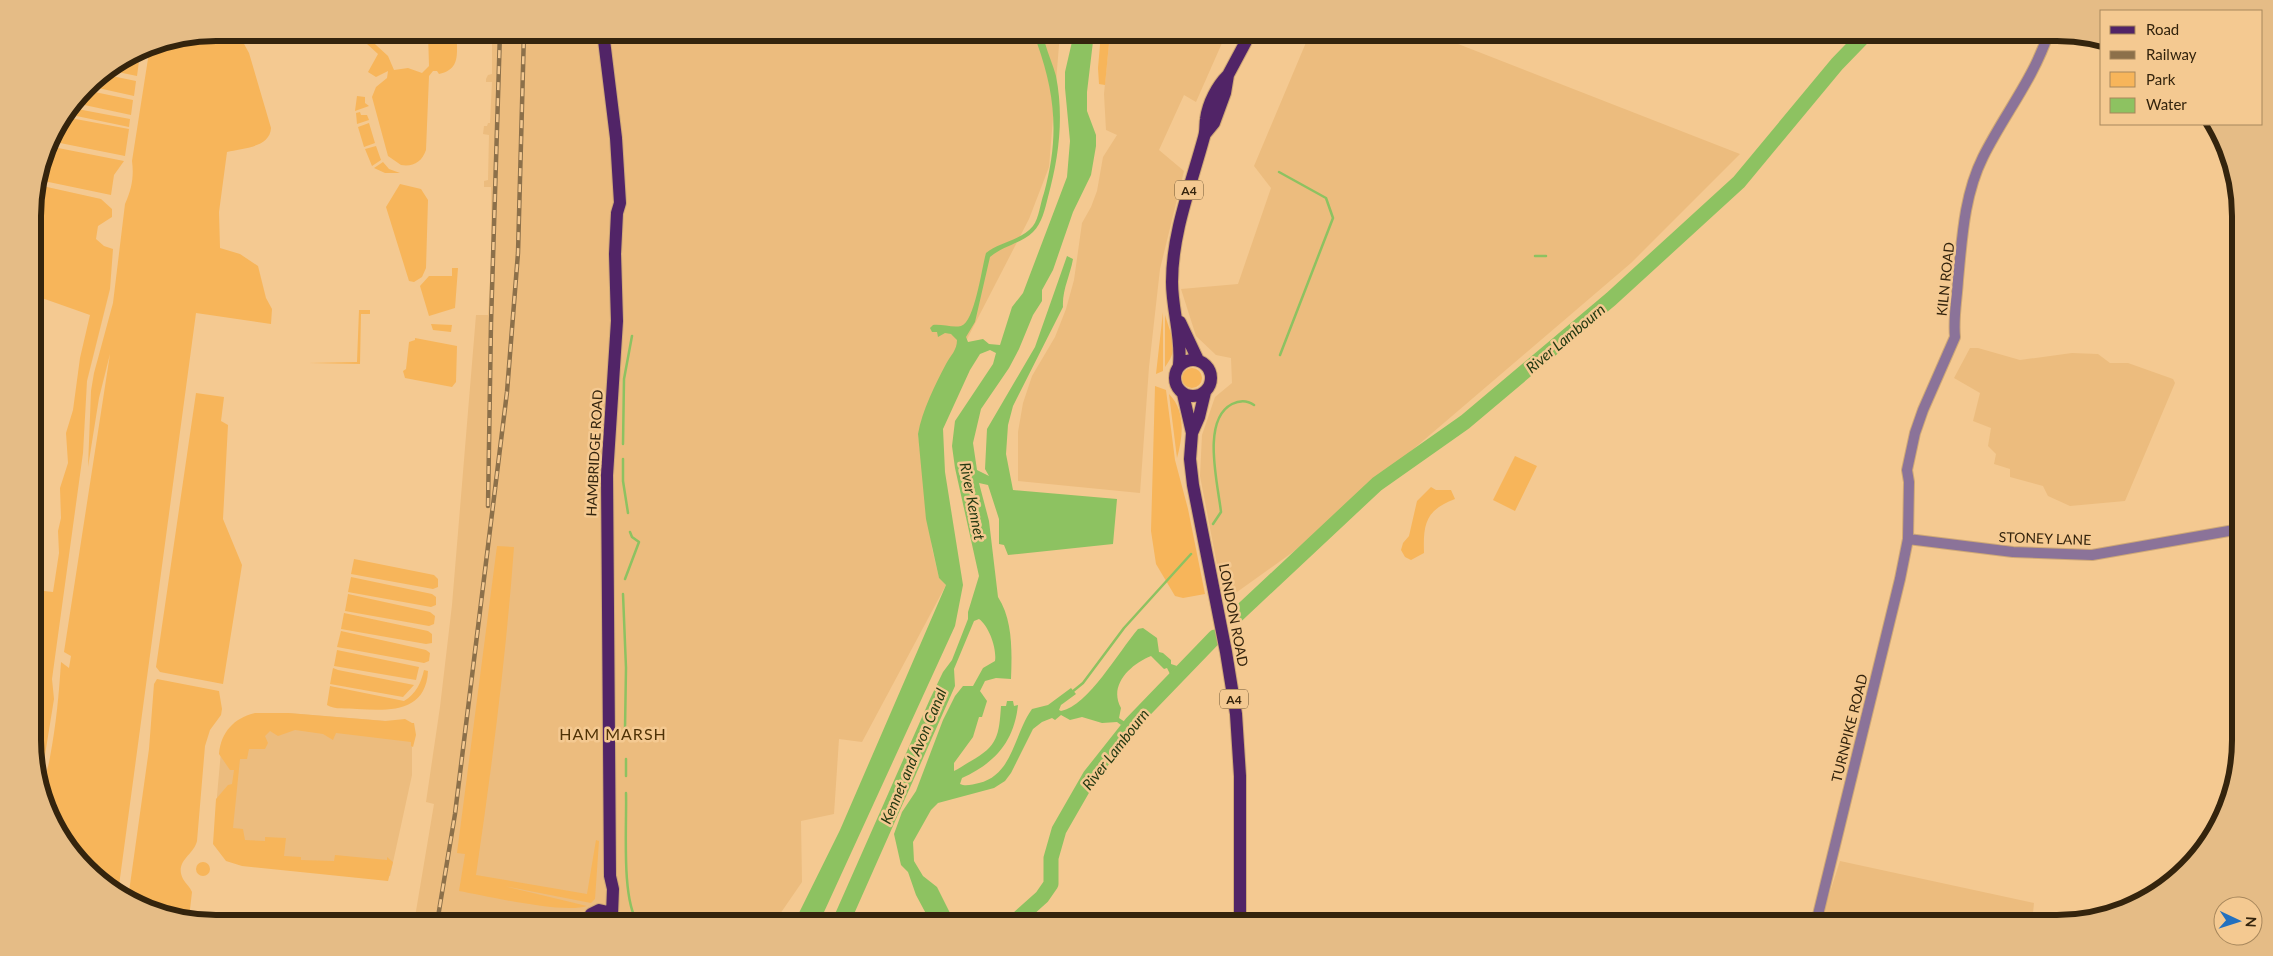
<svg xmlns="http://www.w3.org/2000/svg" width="2273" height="956" font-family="Lato,sans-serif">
	<rect width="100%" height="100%" fill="#f4c991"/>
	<path fill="#ecbc7e" d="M 492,33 L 1060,33 L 1049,167 L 1029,219 L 918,434 L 932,548 L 939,578 L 946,585 L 862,742 L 839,739 L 834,814 L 801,821 L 802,882 L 780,914 L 778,923 L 414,923 L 434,804 L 426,802 L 440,707 L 452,605 L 476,315 L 488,315 L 491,262 L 491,187 L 484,187 L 484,181 L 488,180 L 489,135 L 483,134 L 484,126 L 487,126 L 488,123 L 490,123 L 492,82 L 486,82 L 486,79 L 488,75 L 492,74 Z
		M 1110,33 L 1221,33 L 1217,41 L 1222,43 L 1196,102 L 1184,95 L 1159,150 L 1184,171 L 1160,269 L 1149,367 L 1140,493 L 1018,481 L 1018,432 L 1023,403 L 1032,376 L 1055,337 L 1066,309 L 1074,280 L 1082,223 L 1091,207 L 1097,191 L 1103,157 L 1117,135 L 1106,130 L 1104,94 Z
		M 1310,33 L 1430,33 L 1740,154 L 1631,263 L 1293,552 L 1230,597 L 1223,596 L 1200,476 L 1202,435 L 1215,397 L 1232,383 L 1231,358 L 1216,355 L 1196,336 L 1181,289 L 1238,284 L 1271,188 L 1254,166 Z
		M 1970,348 L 1978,348 L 2020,360 L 2072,353 L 2098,354 L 2110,363 L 2128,363 L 2173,379 L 2175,383 L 2125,501 L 2070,506 L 2048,496 L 2043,486 L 2010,477 L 2010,469 L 1994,464 L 1996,454 L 1988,446 L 1991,428 L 1973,421 L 1980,393 L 1954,378 Z
		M 288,713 L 398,722 L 412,729 L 412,775 L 390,876 L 279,864 L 218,843 L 217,796 L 222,740 Z
		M 1840,861 L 2034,903 L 2032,923 L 1820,923 Z"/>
	<path fill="#f7b55a" d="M 216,32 L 238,33 L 249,53 L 271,128 C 270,148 242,148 227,152 L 219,212 L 220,248 L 240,254 L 258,266 L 266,298 L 272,309 L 271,324 L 196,313 L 118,893 C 90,877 49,832 43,799 C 41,787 48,770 50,757 C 56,726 59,694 61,662 L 69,668 L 71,656 L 64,652 L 110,354 L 99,398 L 88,467 L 91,391 L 94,373 L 113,303 L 125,204 C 132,189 134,176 132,161 L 150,46 Z
		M 355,33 L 363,33 L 388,56 L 394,70 L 408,68 L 422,73 L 429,66 L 428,33 L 457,33 C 456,52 462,69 439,74 L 437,71 L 433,71 L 429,76 L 426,150 C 422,162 413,167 401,165 L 388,156 L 372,97 L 376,87 L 387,78 L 388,71 L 376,77 L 368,72 L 378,54 Z
		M 1101,33 L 1110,33 L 1105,85 L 1099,84 L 1098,68 Z
		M 127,58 L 139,61 L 137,76 L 108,70 Z
		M 102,74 L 136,81 L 134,96 L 89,86 L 95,78 Z
		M 85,90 L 133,100 L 131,115 L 75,103 Z
		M 357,96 L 365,97 L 365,103 L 369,106 L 355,111 Z
		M 72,108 L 130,119 L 129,127 L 67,114 Z
		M 360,112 L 361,115 L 367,115 L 369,120 L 357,124 L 356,113 Z
		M 65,117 L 129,129 L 125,156 L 50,141 L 52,135 Z
		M 369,123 L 375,143 L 364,147 L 358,127 Z
		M 48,146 L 124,161 L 114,175 L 111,195 L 39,180 Z
		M 376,146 L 381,160 L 372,166 L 365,149 Z
		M 383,162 L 389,169 L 400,173 L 385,173 L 374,168 Z
		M 400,184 L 421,189 L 428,200 L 426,268 L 422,277 L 414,282 L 409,281 L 386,207 Z
		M 38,185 L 101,199 L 112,209 L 112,217 L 98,226 L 96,239 L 104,246 L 113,249 L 110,289 L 87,381 L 83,453 L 52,679 L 54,699 L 40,786 L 34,764 L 34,654 L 44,591 L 53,592 L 59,553 L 58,531 L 61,518 L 60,488 L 68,463 L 66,433 L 73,410 L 80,358 L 90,315 L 39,297 L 33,312 L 33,204 Z
		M 452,268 L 458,268 L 455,308 L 429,316 L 420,286 L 429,276 L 452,276 Z
		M 359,310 L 370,310 L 370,314 L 361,314 L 360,364 L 309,363 L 357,362 Z
		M 1163,312 L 1163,371 L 1156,374 Z
		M 1165,315 C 1171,336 1180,348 1165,367 Z
		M 431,324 L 452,325 L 451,332 L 433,330 Z
		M 415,338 L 457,346 L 456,382 L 452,387 L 405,378 L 403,371 L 406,369 L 409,342 L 415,340 Z
		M1182 378a10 10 0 1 1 20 0a10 10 0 1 1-20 0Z
		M 1155,386 L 1166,390 L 1175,460 L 1188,509 L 1205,594 L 1183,598 L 1175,596 L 1156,564 L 1151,531 Z
		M 196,393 L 224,397 L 221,421 L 228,425 L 223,519 L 242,565 L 223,684 L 160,672 L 156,667 Z
		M 1169,394 C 1186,411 1183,437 1177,458 Z
		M 1515,456 L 1537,466 L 1515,511 L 1493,500 Z
		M 1431,487 L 1436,490 L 1451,490 L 1455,499 C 1426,510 1423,523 1424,553 L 1411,560 L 1405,557 L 1401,550 L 1403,543 L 1409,536 L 1417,501 Z
		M 497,546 L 514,547 C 506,657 492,766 476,875 L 587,894 L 596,840 L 599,841 L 595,899 L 591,903 L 504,886 L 587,906 C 563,914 487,896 459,891 L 465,854 L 457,853 Z
		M 354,559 L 434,575 L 438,579 L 438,587 L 433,589 L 351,574 Z
		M 351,577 L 432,594 L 436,597 L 436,605 L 431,607 L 348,592 Z
		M 348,594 L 430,612 L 435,616 L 434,624 L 429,626 L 345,611 Z
		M 344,613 L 428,631 L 432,634 L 432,643 L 426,644 L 341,629 Z
		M 341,631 L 426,650 L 430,653 L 429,661 L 424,663 L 337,647 Z
		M 337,650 L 419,667 L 416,680 L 334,666 Z
		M 333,668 L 338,670 L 414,685 L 403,697 L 330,684 Z
		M 424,670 L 428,671 C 426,713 388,711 357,709 C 348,708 334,710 327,705 L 330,686 L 404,701 C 416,694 421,683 424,670 Z
		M 157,679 L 219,691 L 222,709 L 221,715 L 210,730 L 205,746 L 197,841 C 194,855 174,861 183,879 C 186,884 190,887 192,892 L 189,918 L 146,910 L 128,899 L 149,749 L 154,684 Z
		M 255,713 L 288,713 L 385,721 L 405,719 L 412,723 L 414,723 L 416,735 L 413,747 L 411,746 L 411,742 L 336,733 L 333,740 L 323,734 L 295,730 L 278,736 L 270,731 L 265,736 L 268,743 L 265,749 L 249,749 L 247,759 L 240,759 L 233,828 L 243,829 L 245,840 L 265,841 L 265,837 L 286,838 L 284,856 L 301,857 L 301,860 L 334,861 L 335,855 L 387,860 L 387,857 L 393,862 L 388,881 L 242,866 L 226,861 L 213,844 L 216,799 L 228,785 L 232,784 L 234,770 L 230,770 L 219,754 C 221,732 234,718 255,713 Z
		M196 869a7 7 0 1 1 14 0a7 7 0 1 1-14 0Z"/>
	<path fill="#8dc261" d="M 1074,33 L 1094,33 L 1087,92 L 1087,111 L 1096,135 L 1096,146 L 1091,175 L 1073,212 L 1053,270 L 1042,290 L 1042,301 L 1033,315 L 1019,349 L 1009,368 L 981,409 L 973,443 L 977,470 L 989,476 L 985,469 L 987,429 L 1035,347 L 1067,256 L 1073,259 C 1070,276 1062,290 1063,307 L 1013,406 L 1008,425 L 1006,454 L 1013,490 L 1117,499 L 1113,544 L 1008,555 L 1004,545 L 999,544 L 999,519 L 988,485 L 979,483 L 989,521 L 998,597 C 1013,620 1012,652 1011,679 L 996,678 L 985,681 L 980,691 L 987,701 L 982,717 L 979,717 L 973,737 L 954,763 L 954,771 C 959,769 965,764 971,761 C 998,746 999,735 1001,706 L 1006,706 L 1007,701 L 1013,701 L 1014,706 L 1018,705 C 1014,742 995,763 962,778 L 960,784 C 966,787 973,784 979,783 C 1013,775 1014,734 1032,709 L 1048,705 L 1071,688 L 1076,694 L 1061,705 L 1059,710 L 1061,711 C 1088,706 1119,651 1138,629 L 1143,628 L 1157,638 L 1159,652 L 1163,653 L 1171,660 L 1171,664 L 1177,666 L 1170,674 L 1167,668 L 1164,669 L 1151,656 C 1131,664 1108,685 1121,708 L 1119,718 L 1125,722 L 1121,725 L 1117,722 L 1102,723 L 1082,717 L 1070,720 L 1061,715 L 1055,720 L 1052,718 L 1042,722 L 1033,729 L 1011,773 L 1005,781 L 994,788 L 938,803 L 931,810 L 913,842 L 914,861 L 923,876 L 937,887 L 955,923 L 931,923 L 916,895 L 908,872 L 901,865 L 894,834 L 902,812 L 916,791 L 943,720 L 955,696 L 963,686 L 973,686 L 983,668 L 995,661 C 997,649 989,626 979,619 L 974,621 L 954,669 L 955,686 L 850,923 L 831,923 L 930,699 L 943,672 L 952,660 L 968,619 L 968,612 L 979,576 L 955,468 L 952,446 L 955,421 L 993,364 L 996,353 L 990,350 L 980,354 L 970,370 L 943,429 L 945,472 L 963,585 L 955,626 L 819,923 L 794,923 L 840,830 L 946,585 L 939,578 L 926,519 L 918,434 C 922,411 935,385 946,364 C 951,355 957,350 957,340 L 951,334 L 945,333 L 938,337 L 937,332 L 932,332 L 930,328 L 933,325 C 942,324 953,328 961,326 C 975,322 982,266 986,253 C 999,242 1022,240 1033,226 C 1039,218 1040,204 1044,193 C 1059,139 1056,96 1037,43 L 1045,43 C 1048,54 1053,65 1056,76 C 1064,117 1059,157 1048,197 C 1045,209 1042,223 1033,232 C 1022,243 1003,246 990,257 L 975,322 L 966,337 L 968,342 L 983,339 L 989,344 L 1000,345 L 1012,307 L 1023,293 L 1067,177 L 1070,141 L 1065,88 L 1065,72 Z"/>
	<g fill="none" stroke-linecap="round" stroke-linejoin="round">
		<path stroke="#8dc261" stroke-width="2.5" d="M 1279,172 L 1326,198 L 1333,218 L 1280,355
			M 1535,256 L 1546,256
			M 623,444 L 624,379 L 632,336
			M 623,459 L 623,481 L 628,513
			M 1213,524 L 1221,512 C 1218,484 1201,420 1232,404 C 1240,400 1247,400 1254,405
			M 625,579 L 639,542 L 632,537 L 630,532
			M 623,594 L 626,668 L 625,729
			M 1072,692 L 1083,683 L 1124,628 L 1191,554
			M 626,759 L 626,776
			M 626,793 C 627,825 621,899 638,923"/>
		<path stroke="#8dc261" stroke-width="15" d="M 1236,616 L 1377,484 L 1465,422 L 1611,299 L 1739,182 L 1837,64 L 1868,32
			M 1013,923 L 1042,897 L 1051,884 L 1051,858 L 1059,830 L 1090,776 L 1132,723 L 1215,637"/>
		<g stroke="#cea877" stroke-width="12">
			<path id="minor" d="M 1908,539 L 2013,552 L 2092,555 L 2240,529
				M 1816,923 L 1900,579 L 1908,539 L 1909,482 L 1907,470 L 1915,433 L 1923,410 L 1955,337 C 1953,318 1957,299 1958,280 C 1962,239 1964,195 1983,157 C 2005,113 2033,80 2049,32"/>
		</g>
		<g stroke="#cea877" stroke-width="14">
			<path id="major" d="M 603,32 L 616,138 L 620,203 L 617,213 L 615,254 L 617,321 L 607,475 L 610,876 L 613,889 L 612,915
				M 1205,134 L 1214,123 L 1225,93 L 1228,75 L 1251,32
				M 1180,322 L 1198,360
				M1175 378a18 18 0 1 1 36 0a18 18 0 1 1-36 0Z
				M 1179,365 C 1182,337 1172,310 1172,282 C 1172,233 1191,185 1204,137 C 1206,131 1205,125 1206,119 C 1208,103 1217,86 1228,75
				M 1183,394 L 1192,433 L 1190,459 L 1193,485 L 1226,652 L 1236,714 L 1240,776 L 1240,923
				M 1192,433 L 1199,417 L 1205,392
				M 587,923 L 591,914 L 599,910 L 608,912 L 614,921"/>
		</g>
		<use href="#minor" stroke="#8b7399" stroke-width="10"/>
		<use href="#major" stroke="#512467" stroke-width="12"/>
		<g stroke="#8c704a" stroke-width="4.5">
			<path id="rail" d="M 488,506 L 491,323 L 500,32
				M 437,923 L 455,814 L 507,392 L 518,253 L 524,32"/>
		</g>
		<use href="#rail" stroke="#f4c991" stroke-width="2.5" stroke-dasharray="8" stroke-linecap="butt"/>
	</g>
	<g text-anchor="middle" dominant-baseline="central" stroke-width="5" stroke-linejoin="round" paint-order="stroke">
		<g fill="#f4c991" stroke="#6e5635" stroke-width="1">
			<rect x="1175" y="180.5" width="28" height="19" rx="4"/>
			<rect x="1220" y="689.5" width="28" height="19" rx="4"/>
		</g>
		<g font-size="12" font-weight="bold" fill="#34240d">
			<text x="1189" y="190">A4</text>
			<text x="1234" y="699">A4</text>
		</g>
		<g font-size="14" fill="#34240d" stroke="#f4c991">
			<text transform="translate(1945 279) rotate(-84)">KILN ROAD</text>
			<text transform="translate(594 453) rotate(-87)">HAMBRIDGE ROAD</text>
			<text transform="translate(2045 538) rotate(2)">STONEY LANE</text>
			<text transform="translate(1234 615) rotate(79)">LONDON ROAD</text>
			<text transform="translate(1849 728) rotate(-76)">TURNPIKE ROAD</text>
		</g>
		<g font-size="15" font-style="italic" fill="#243912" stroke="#f4c991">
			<text transform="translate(1565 338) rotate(-40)">River Lambourn</text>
			<text transform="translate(973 501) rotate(79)">River Kennet</text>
			<text transform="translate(1115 749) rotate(-52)">River Lambourn</text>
			<text transform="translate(913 756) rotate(-67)">Kennet and Avon Canal</text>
		</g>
		<g font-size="16" letter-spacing="1" fill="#4f3206" stroke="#f4c991">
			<text x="613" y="733">HAM MARSH</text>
		</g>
	</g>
	<path d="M0 0H2273V956H0ZM216 41H2057A175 175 0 0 1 2232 216V740A175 175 0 0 1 2057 915H216A175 175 0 0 1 41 740V216A175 175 0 0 1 216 41Z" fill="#e5bc86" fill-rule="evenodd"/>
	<path fill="none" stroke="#34240d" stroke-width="6" d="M216 41H2057A175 175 0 0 1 2232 216V740A175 175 0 0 1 2057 915H216A175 175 0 0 1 41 740V216A175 175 0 0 1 216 41Z"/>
	<rect x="2100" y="10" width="162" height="115" fill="#f4c991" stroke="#a7875c"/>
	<rect x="2110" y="26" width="25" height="8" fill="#512467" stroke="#a7875c"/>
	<text x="2146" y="35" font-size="15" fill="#34240d">Road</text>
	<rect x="2110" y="51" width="25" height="8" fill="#8c704a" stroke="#a7875c"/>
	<text x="2146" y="60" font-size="15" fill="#34240d">Railway</text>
	<rect x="2110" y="72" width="25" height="15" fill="#f7b55a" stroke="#a7875c"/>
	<text x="2146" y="85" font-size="15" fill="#34240d">Park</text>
	<rect x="2110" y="98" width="25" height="15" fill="#8dc261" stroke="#a7875c"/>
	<text x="2146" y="110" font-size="15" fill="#34240d">Water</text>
	<g transform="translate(2238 921) rotate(94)"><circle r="24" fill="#f4c991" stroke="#a7875c"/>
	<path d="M0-4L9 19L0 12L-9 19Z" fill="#2270bf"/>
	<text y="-8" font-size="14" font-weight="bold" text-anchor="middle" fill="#34240d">N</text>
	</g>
</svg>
